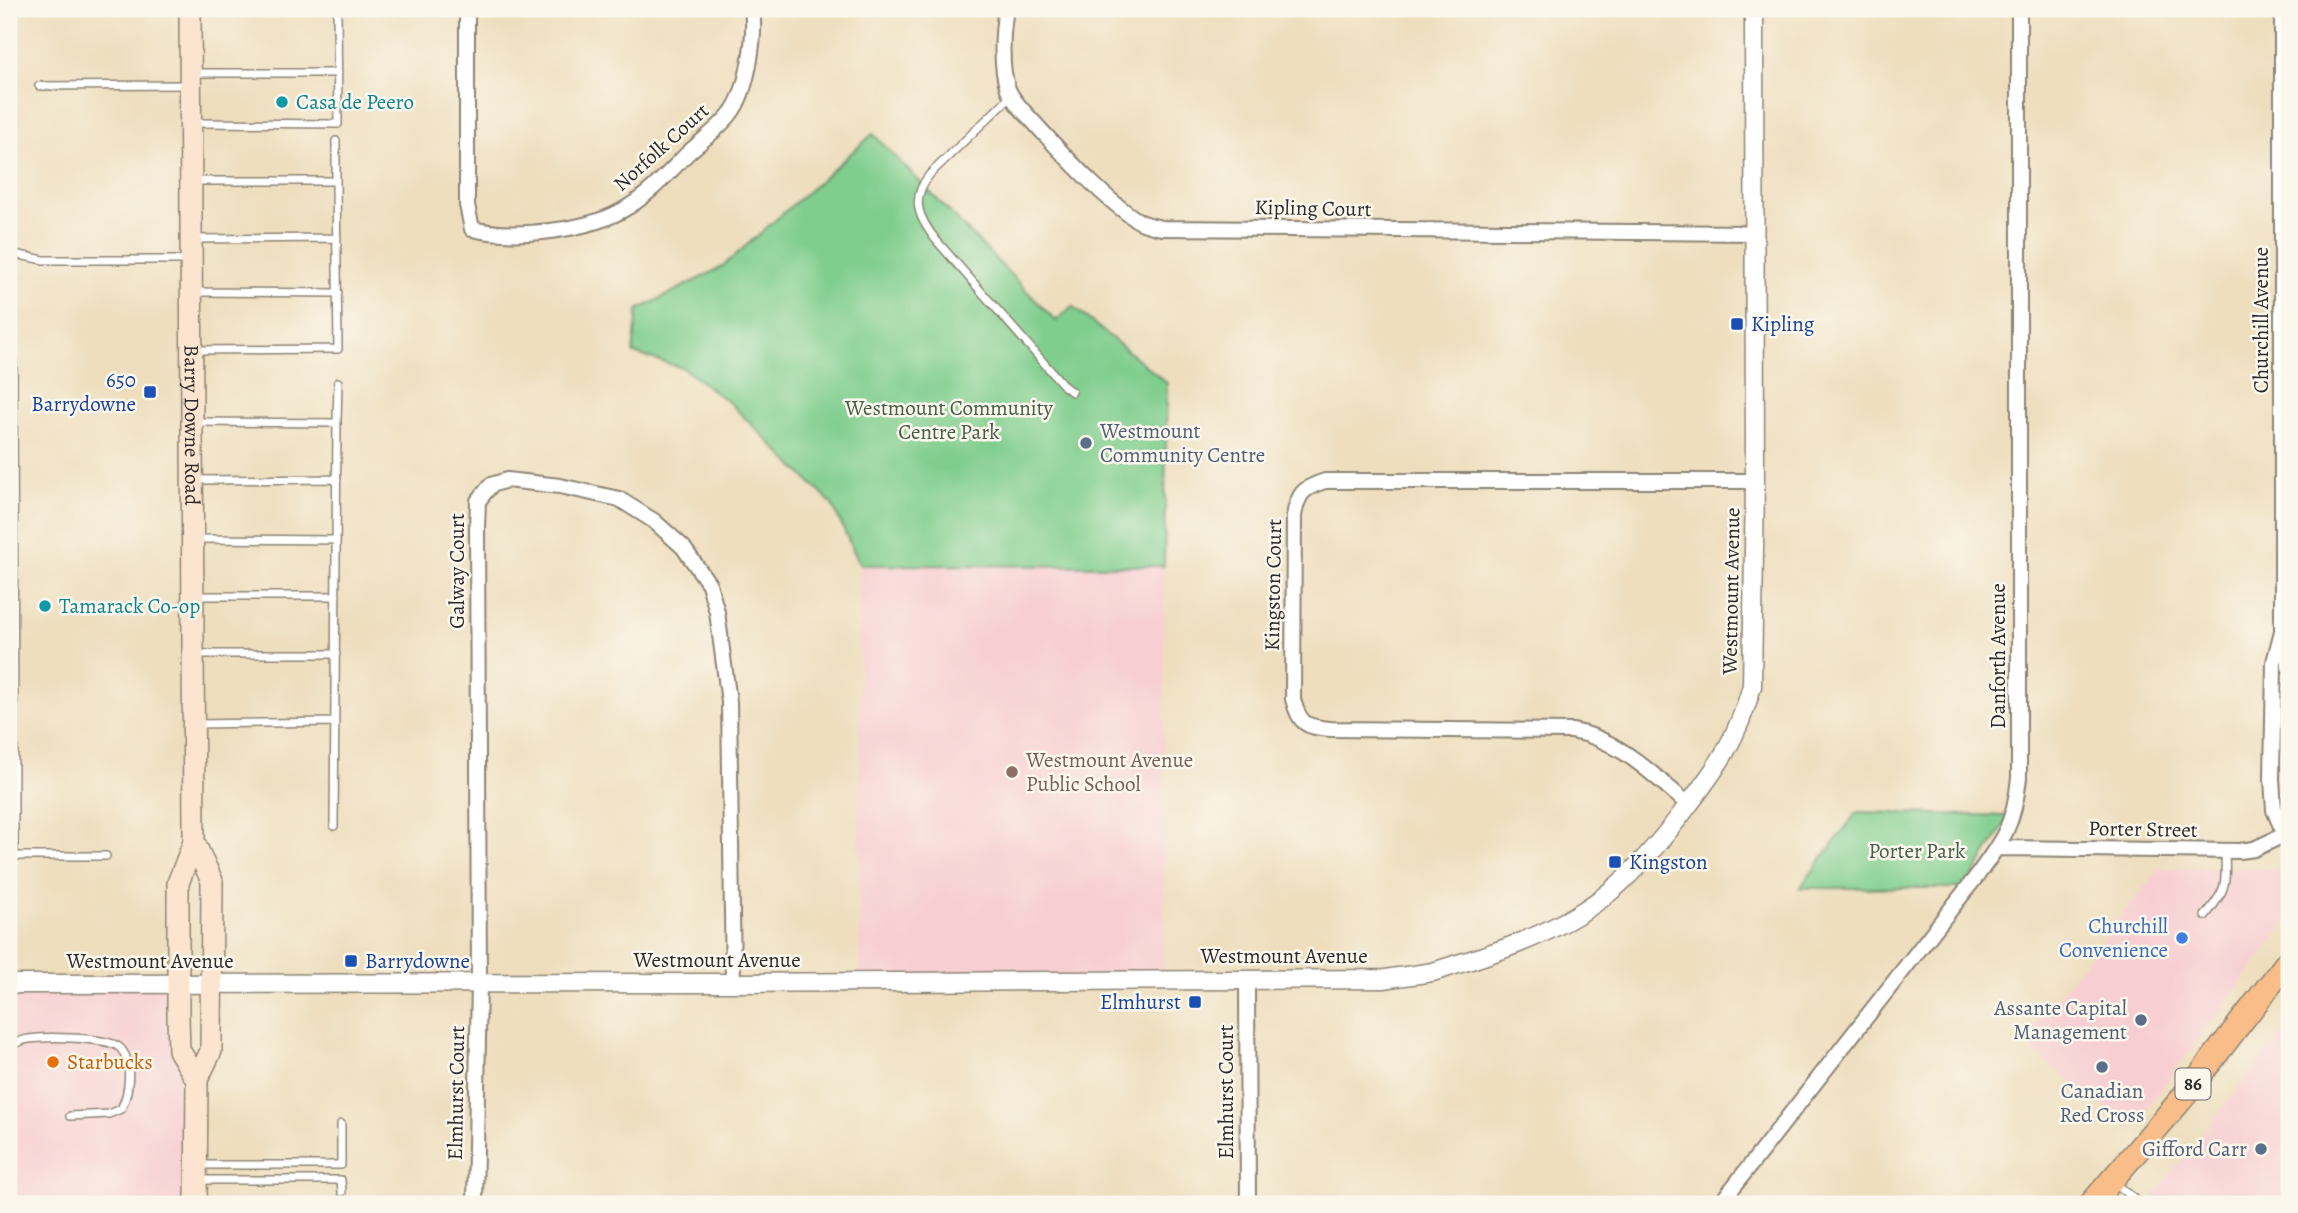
<svg xmlns="http://www.w3.org/2000/svg" width="2298" height="1213" font-family="Alegreya,serif">
	<rect width="100%" height="100%" fill="#fbf7ec"/>
	<filter id="ink" filterUnits="userSpaceOnUse"><feTurbulence type="fractalNoise" baseFrequency=".0143" numOctaves="2"/><feDisplacementMap in="SourceGraphic" scale="14" xChannelSelector="R" yChannelSelector="G"/><feConvolveMatrix kernelMatrix="1 2 1 2 8 2 1 2 1" color-interpolation-filters="sRGB"/></filter>
	<filter id="wash" filterUnits="userSpaceOnUse"><feTurbulence type="fractalNoise" baseFrequency=".00686" numOctaves="4" result="noise"/><feDisplacementMap in="SourceGraphic" scale="28" xChannelSelector="R" yChannelSelector="G"/><feGaussianBlur stdDeviation="1.57" result="paint"/><feColorMatrix in="noise" values="0 0 0 0 0 0 0 0 0 0 0 0 0 0 0 0 0 1.4 0 .05"/><feComposite in="paint" operator="in"/></filter>
	<g filter="url(#wash)">
		<rect width="100%" height="100%" fill="#eedebe"/>
		<path fill="#f7cfd2" d="M 860,565 L 1164,566 L 1164,978 L 859,981 Z
			M 2160,868 L 2286,869 L 2289,874 L 2289,920 L 2131,1129 L 2022,1042 Z
			M 9,985 L 177,985 L 177,1050 L 197,1080 L 195,1204 L 9,1204 Z
			M 2289,1025 L 2289,1204 L 2147,1204 Z"/>
		<path fill="#80ce8e" stroke="#567c5c" stroke-width="2" d="M 873,134 L 1056,321 L 1072,306 L 1167,383 L 1164,566 L 860,565 L 832,504 L 731,404 L 683,368 L 633,353 L 638,310 L 722,267 Z
			M 1857,812 L 2010,816 L 1965,888 L 1800,888 Z"/>
	</g>
	<g filter="url(#ink)">
		<g fill="none" stroke-linecap="round" stroke-linejoin="round">
			<g stroke="#8c8474" stroke-width="10">
				<path id="service" d="M 192,73 L 338,73
					M 39,86 L 187,85
					M 1011,96 L 930,174 C 910,199 918,217 936,240 L 1065,387 L 1072,392
					M 195,123 L 338,124 L 337,9
					M 336,141 L 336,181
					M 192,181 L 336,181 L 338,349 L 194,350
					M 194,239 L 337,238
					M 9,253 L 44,260 L 188,260
					M 195,292 L 338,293
					M 9,298 L 12,302 L 13,323 L 14,856
					M 193,422 L 337,423 L 334,826
					M 337,423 L 338,382
					M 194,480 L 337,479
					M 194,539 L 336,540
					M 197,596 L 336,596
					M 196,654 L 336,654
					M 196,724 L 335,722
					M 9,856 L 106,856
					M 2205,916 C 2227,889 2226,886 2225,851
					M 9,1051 C 12,1047 15,1042 21,1041 C 36,1035 107,1037 119,1047 C 134,1060 129,1094 121,1109 L 109,1114 L 70,1116
					M 197,1165 L 341,1165 L 341,1124
					M 197,1180 L 341,1180 L 342,1192
					M 2115,1183 L 2141,1204
					M 9,1200 L 16,1204"/>
			</g>
			<g stroke="#8c8474" stroke-width="18">
				<path id="minor" d="M 467,9 L 467,205 L 472,229 C 515,239 591,231 628,207 C 651,193 669,172 688,153 C 702,140 720,128 731,113 C 748,91 756,35 752,9
					M 1006,9 C 1002,31 1000,68 1008,89 C 1014,104 1028,115 1038,127 C 1066,157 1103,198 1137,220 C 1145,225 1153,226 1162,228 L 1755,233
					M 2282,9 L 2282,631 L 2274,662 L 2272,779 L 2274,810 L 2289,845
					M 2282,632 L 2289,653 L 2289,667
					M 1689,805 C 1654,776 1618,738 1572,731 L 1330,729 C 1306,727 1299,724 1293,699 L 1294,516 C 1298,493 1303,488 1325,481 L 1755,481
					M 2284,833 L 2289,804
					M 1997,848 L 2240,851 L 2254,849 L 2284,835
					M 1247,979 L 1248,1204
					M 475,1204 L 479,982 L 477,528 L 478,501 L 491,485 L 507,480 L 560,486 L 619,499 L 654,521 L 683,547 L 709,584 L 717,612 L 729,702 L 733,983
					M 1720,1204 L 1976,877 C 2003,840 2014,825 2019,778 L 2019,9"/>
			</g>
			<g stroke="#8c8474" stroke-width="21">
				<path id="tertiary" d="M 9,984 L 733,983 L 1385,979 C 1401,976 1417,975 1432,972 C 1444,969 1456,964 1468,961 C 1522,944 1577,922 1619,884 C 1643,862 1664,837 1683,812 C 1717,768 1737,740 1752,686 L 1755,481 L 1754,9"/>
			</g>
			<g stroke="#8c8474" stroke-width="24">
				<g id="secondary">
					<path id="s1" d="M 190,9 L 194,842 L 178,883 L 178,1017 L 179,1050 L 197,1080"/>
					<path d="M 194,842 L 212,881 L 211,1051 L 197,1080 L 196,1204"/>
				</g>
			</g>
			<g stroke="#8c8474" stroke-width="26">
				<path id="primary" d="M 2091,1204 L 2180,1101 L 2289,960"/>
			</g>
			<use href="#service" stroke="#fff" stroke-width="7"/>
			<use href="#minor" stroke="#fff" stroke-width="14"/>
			<use href="#tertiary" stroke="#fff" stroke-width="18"/>
			<use href="#secondary" stroke="#fce5d0" stroke-width="21"/>
			<use href="#primary" stroke="#f8bd89" stroke-width="23"/>
		</g>
	</g>
	<g fill="#0f9aa8" stroke="#fbf7ec" stroke-width="2.5">
		<circle cx="282" cy="102" r="7"/>
		<circle cx="45" cy="606" r="7"/>
	</g>
	<g fill="#1a4fb4" stroke="#fbf7ec" stroke-width="2.5">
		<rect x="1730" y="317" width="14" height="14" rx="3.5"/>
		<rect x="143" y="385" width="14" height="14" rx="3.5"/>
		<rect x="1608" y="855" width="14" height="14" rx="3.5"/>
		<rect x="344" y="954" width="14" height="14" rx="3.5"/>
		<rect x="1188" y="995" width="14" height="14" rx="3.5"/>
	</g>
	<g fill="#5c6f8a" stroke="#fbf7ec" stroke-width="2.5">
		<circle cx="1086" cy="443" r="7"/>
		<circle cx="2141" cy="1020" r="7"/>
		<circle cx="2102" cy="1067" r="7"/>
		<circle cx="2261" cy="1149" r="7"/>
	</g>
	<circle fill="#8d6e63" stroke="#fbf7ec" stroke-width="2.5" cx="1012" cy="772" r="7"/>
	<circle fill="#3f7fe0" stroke="#fbf7ec" stroke-width="2.5" cx="2182" cy="938" r="7"/>
	<circle fill="#e8710a" stroke="#fbf7ec" stroke-width="2.5" cx="53" cy="1062" r="7"/>
	<g text-anchor="middle" dominant-baseline="central" stroke-width="5" stroke-linejoin="round" paint-order="stroke">
		<rect fill="#fbf7ec" stroke="#696865" stroke-width="2" x="2175.5" y="1068.5" width="35" height="31" rx="5"/>
		<g font-size="19" font-weight="bold" fill="#2b2b2b">
			<text x="2193" y="1084">86</text>
		</g>
		<g font-size="21" fill="#0d838f" stroke="#fbf7ec" text-anchor="start">
			<text x="296" y="102">Casa de Peero</text>
			<text x="59" y="606">Tamarack Co-op</text>
		</g>
		<g font-size="21" fill="#2b2b2b" stroke="#fbf7ec">
			<text transform="translate(661 147) rotate(-42)">Norfolk Court</text>
			<text transform="translate(1313 208) rotate(1)">Kipling Court</text>
			<text transform="translate(2261 320) rotate(-90)">Churchill Avenue</text>
			<text stroke="none"><textPath href="#s1" startOffset="416">Barry Downe Road</textPath></text>
			<text transform="translate(457 571) rotate(-90)">Galway Court</text>
			<text transform="translate(1273 585) rotate(-89)">Kingston Court</text>
			<text transform="translate(1731 591) rotate(-89)">Westmount Avenue</text>
			<text transform="translate(1998 656) rotate(-90)">Danforth Avenue</text>
			<text transform="translate(2143 829) rotate(1)">Porter Street</text>
			<text x="1284" y="956">Westmount Avenue</text>
			<text x="717" y="960">Westmount Avenue</text>
			<text x="150" y="961">Westmount Avenue</text>
			<text transform="translate(1226 1092) rotate(-90)">Elmhurst Court</text>
			<text transform="translate(456 1093) rotate(-89)">Elmhurst Court</text>
		</g>
		<g font-size="21" fill="#164399" stroke="#fbf7ec" text-anchor="start">
			<text x="1751" y="324">Kipling</text>
			<text x="136" y="380" text-anchor="end">650<tspan x="136" dy="24">Barrydowne</tspan></text>
			<text x="1629" y="862">Kingston</text>
			<text x="365" y="961">Barrydowne</text>
			<text x="1181" y="1002" text-anchor="end">Elmhurst</text>
		</g>
		<g font-size="21" fill="#445c49" stroke="#fbf7ec">
			<text x="949" y="408">Westmount Community<tspan x="949" dy="24">Centre Park</tspan></text>
			<text x="1917" y="851">Porter Park</text>
		</g>
		<g font-size="21" fill="#4e5e75" stroke="#fbf7ec" text-anchor="end">
			<text x="1100" y="431" text-anchor="start">Westmount<tspan x="1100" dy="24">Community Centre</tspan></text>
			<text x="2127" y="1008">Assante Capital<tspan x="2127" dy="24">Management</tspan></text>
			<text x="2102" y="1091" text-anchor="middle">Canadian<tspan x="2102" dy="24">Red Cross</tspan></text>
			<text x="2247" y="1149">Gifford Carr</text>
		</g>
		<g font-size="21" fill="#785e54" stroke="#fbf7ec" text-anchor="start">
			<text x="1026" y="760">Westmount Avenue<tspan x="1026" dy="24">Public School</tspan></text>
		</g>
		<g font-size="21" fill="#366cbe" stroke="#fbf7ec" text-anchor="end">
			<text x="2168" y="926">Churchill<tspan x="2168" dy="24">Convenience</tspan></text>
		</g>
		<g font-size="21" fill="#c56008" stroke="#fbf7ec" text-anchor="start">
			<text x="67" y="1062">Starbucks</text>
		</g>
	</g>
	<rect width="2298" height="1213" fill="none" stroke="#fbf7ec" stroke-width="35"/>
</svg>
